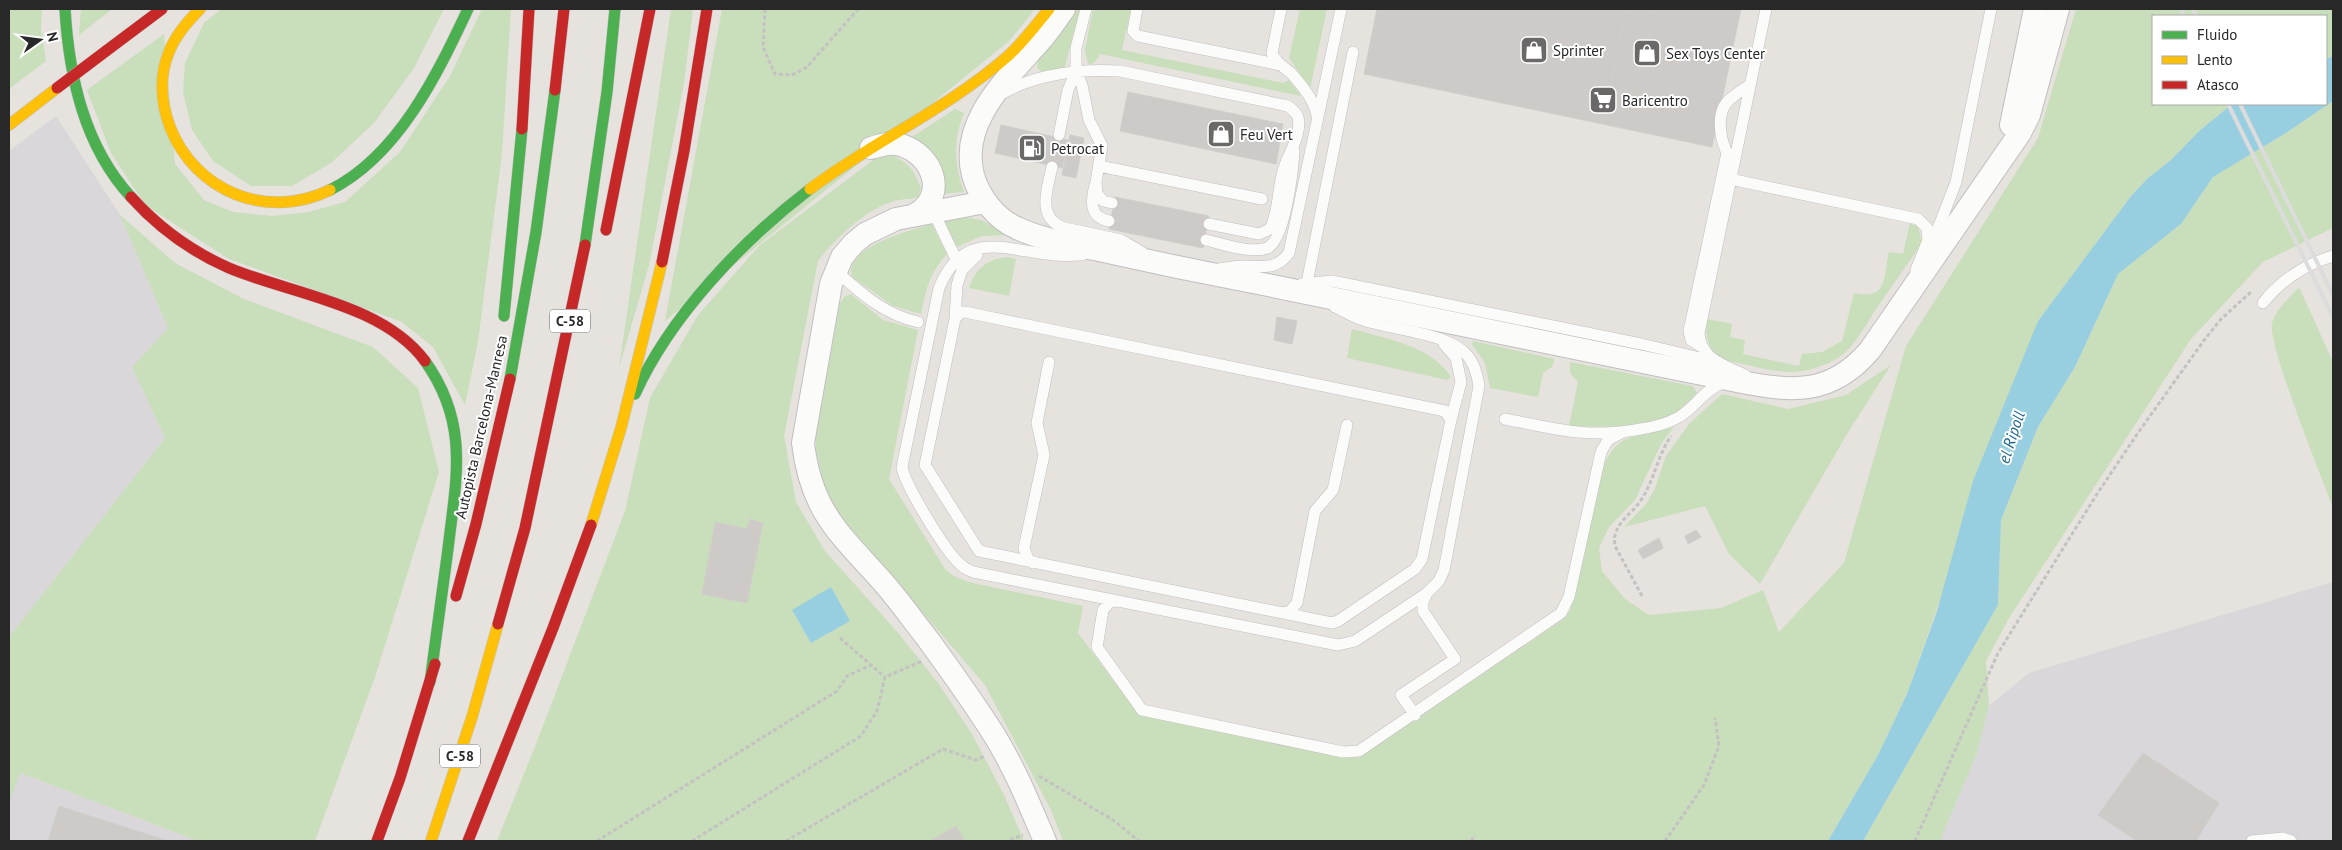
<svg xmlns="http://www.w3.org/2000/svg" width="2342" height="850" font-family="'PT Sans',sans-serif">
	<rect width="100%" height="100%" fill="#e6e2de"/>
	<path fill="#d9d7d9" d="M 56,116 L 120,215 L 168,328 L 132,367 L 165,438 L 9,637 L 9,151 Z
		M 2333,582 L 2333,841 L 1940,841 L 1977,753 L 1989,706 L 2029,673 Z
		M 9,769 L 198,841 L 9,841 Z"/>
	<path fill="#c9deba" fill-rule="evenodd" d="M 9,9 L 42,9 L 41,29 L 46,61 L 9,89 Z
		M 81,9 L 112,9 L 79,35 Z
		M 221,9 L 444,9 L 414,68 L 374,123 L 331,163 L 292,186 L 251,186 L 213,161 L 192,130 L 183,92 L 185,63 L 204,23 Z
		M 482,9 L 511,9 L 502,153 L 478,342 L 465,405 L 433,347 L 402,322 L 229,259 L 145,205 L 111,153 L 87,90 L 164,34 L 175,164 L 204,200 L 233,212 L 272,216 L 308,212 L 345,202 L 400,152 L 450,76 Z
		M 671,9 L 693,9 L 684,83 L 649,265 L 619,368 Z
		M 722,9 L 1035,9 L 1009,41 L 665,321 Z
		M 1076,9 L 1080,9 L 1064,70 C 1054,71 1044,75 1037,68 L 1039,57 Z
		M 1093,9 L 1131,9 L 1122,50 L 1283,83 L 1289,80 L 1301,96 L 1100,54 L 1094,63 L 1088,64 L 1085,50 Z
		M 1300,9 L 1327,9 L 1310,89 L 1289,58 Z
		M 2076,9 L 2333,9 L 2333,56 L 2326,59 L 2326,16 L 2153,16 L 2153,104 L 2232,104 L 2198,132 L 2171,160 L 2148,178 L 2131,196 L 2038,321 L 1907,694 L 1878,755 L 1828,841 L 1063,841 L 1051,810 L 985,685 L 850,528 L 835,509 L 825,490 L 816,450 L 816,432 L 840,303 L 844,297 L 851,294 L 883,320 L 918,330 L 889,479 L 945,569 L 952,575 L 968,582 L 1083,606 L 1078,633 L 1139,715 L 1349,758 L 1360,757 L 1562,620 L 1570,611 L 1600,474 C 1618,429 1634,439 1674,427 L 1661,444 L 1635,500 L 1609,527 L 1599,548 L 1602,571 L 1625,599 L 1649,615 L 1721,608 L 1763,590 L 1779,632 L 1844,563 L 1906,346 L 2038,138 Z
		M 2333,101 L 2333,228 L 2263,262 L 2191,339 L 2009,618 L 1986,661 L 1989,706 L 1977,753 L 1940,841 L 1863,841 L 1998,605 L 2001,520 L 2038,427 L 2075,367 L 2118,274 L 2181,224 L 2213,177 L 2286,133 Z
		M 955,109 L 964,113 C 953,140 954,164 964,192 L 941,194 L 909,139 Z
		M 884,152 C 907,161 912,166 921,188 L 918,198 C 909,199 899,199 891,202 C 864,211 835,239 818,261 L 784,436 L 796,502 L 825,551 L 899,634 L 938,683 L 972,734 L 1004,795 L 1024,841 L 497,841 L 538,739 L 625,511 L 650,398 L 698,315 L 760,245 ZM 792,610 L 849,621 L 811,643 Z
		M 120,215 L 175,263 L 244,299 L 373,347 L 418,388 L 439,472 L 375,677 L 315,841 L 198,841 L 20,773 L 9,803 L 9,637 L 165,438 L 132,367 L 168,328 Z
		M 963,217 L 982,220 L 1007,235 L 982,236 L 956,247 L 944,221 Z
		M 1910,223 L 1918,227 L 1922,243 C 1906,266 1890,289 1874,312 C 1866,325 1858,339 1848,350 C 1838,360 1821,367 1808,370 C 1783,376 1756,366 1733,362 C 1710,357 1704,340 1707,319 L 1732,324 L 1730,337 L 1745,340 L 1743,354 L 1799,366 L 1802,354 L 1822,352 L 1842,341 L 1854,293 C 1888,300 1883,279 1889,252 L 1903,254 Z
		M 932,224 L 947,254 C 929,274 926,289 921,314 L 893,306 L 852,277 C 843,247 911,230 932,224 Z
		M 1008,257 L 1016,259 L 1009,296 L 969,288 C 975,269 987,259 1008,257 Z
		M 2299,287 L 2333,362 L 2333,508 C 2323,480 2267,344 2272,323 C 2276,310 2290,297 2299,287 Z
		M 1352,329 C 1387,339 1430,345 1451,377 L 1447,380 L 1347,358 Z
		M 1473,341 L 1554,359 L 1553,366 L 1543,373 L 1538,397 L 1490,388 L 1485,363 L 1472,344 Z
		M 1570,362 L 1693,386 L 1697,393 C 1687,403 1676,414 1663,419 C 1633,429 1599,427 1569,426 L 1578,382 L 1570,373 Z
		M 1891,365 L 1847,434 L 1760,584 L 1729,554 L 1705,506 L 1624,527 L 1647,503 L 1655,488 L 1666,456 L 1689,424 L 1722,394 L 1788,409 L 1846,395 Z"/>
	<path fill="#98cfe0" d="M 2333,56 L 2333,101 L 2286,133 L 2213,177 L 2181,224 L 2118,274 L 2075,367 L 2038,427 L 2001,520 L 1998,605 L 1863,841 L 1828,841 L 1878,755 L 1907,694 L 1937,611 L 1973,481 L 2038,321 L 2131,196 L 2148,178 L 2171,160 L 2198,132 L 2232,104 L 2326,104 L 2326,59 Z
		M 831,587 L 850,621 L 811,643 L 792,610 Z"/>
	<path fill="#cdcac7" stroke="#d1ceca" d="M 1377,9 L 1741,9 L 1712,147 L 1364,74 Z
		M 1626,9 L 1649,9 L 1625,124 L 1604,119 Z
		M 1128,92 L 1283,124 L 1276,164 L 1120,131 Z
		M 1001,125 L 1068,140 L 1062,168 L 995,153 Z
		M 1070,135 L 1084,138 L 1076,178 L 1062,175 Z
		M 1115,197 L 1209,216 L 1203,248 L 1109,229 Z
		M 1277,317 L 1297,321 L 1292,344 L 1274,340 Z
		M 750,519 L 763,523 L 747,603 L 702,594 L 715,522 L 747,529 Z
		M 1696,530 L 1701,537 L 1688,544 L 1685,536 Z
		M 1659,538 L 1663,548 L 1643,559 L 1638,550 Z
		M 2143,753 L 2219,803 L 2196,841 L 2137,841 L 2098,815 Z
		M 59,806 L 168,841 L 48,841 Z
		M 956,826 L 964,840 L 962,841 L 930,841 Z"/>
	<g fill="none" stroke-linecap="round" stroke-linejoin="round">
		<g stroke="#c0bebf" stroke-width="12">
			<path id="lane" d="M 1086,9 L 1076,48 L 1076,72 L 1082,85 L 1089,120 L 1102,146 L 1096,182 L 1097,193 L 1103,201 L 1112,203
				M 1137,9 L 1133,31 L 1138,36 L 1281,65
				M 1281,9 L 1272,53 C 1276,63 1284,67 1291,73 C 1301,84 1316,102 1317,117
				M 1003,93 C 1037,74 1081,69 1120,71 L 1288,106 C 1292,109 1296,112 1298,117 C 1302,133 1290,151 1285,165 C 1277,185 1280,210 1270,229 L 1259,234 L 1209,224
				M 1059,135 L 1068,90 L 1076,72
				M 1099,166 L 1262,199
				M 1052,167 C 1047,189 1036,219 1065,228 L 1121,240 L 1143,253
				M 1730,179 L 1918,219 L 1927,228 L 1928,240 L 1916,270
				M 1095,185 C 1091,201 1089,217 1109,221
				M 933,211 L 957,261
				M 1206,240 C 1223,244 1250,254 1267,248 C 1285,242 1293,169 1294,151
				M 1927,244 L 1939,226 L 1956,182 L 1991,9
				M 977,255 L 962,270 L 957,285 L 955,319 L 925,465 L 979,551 L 1332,623 L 1338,621 L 1415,569 L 1422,559 L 1451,420 L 1461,382 L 1456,358 L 1444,344
				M 1082,255 C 1073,255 1064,256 1055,255 C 1006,251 964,227 939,288 L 902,467 C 905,485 945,551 960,564 C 964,568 968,570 973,572 L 1338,645 L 1355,641 L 1427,593 L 1439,581 L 1444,570 L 1479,386 C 1477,374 1474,361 1464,352 C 1444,333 1390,329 1363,320 C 1353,317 1344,311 1335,307
				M 1219,269 C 1226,268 1235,266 1242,266 C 1262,266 1276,271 1289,253 L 1341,9
				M 835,270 C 861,293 883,314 918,322
				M 1302,284 L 1332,281 L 1641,344 L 1717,362
				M 1309,295 L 1306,293 L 1307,283 L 1353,52
				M 2263,303 C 2280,281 2306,264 2333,256
				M 955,319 L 961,312 L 965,312 L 1032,326 L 1445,411 L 1451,420
				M 1702,347 L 1691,340 L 1689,331 L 1727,153 C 1720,138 1715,112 1730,99 C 1736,94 1743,89 1750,85
				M 1745,375 C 1724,365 1700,359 1699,333 L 1766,9
				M 1505,419 C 1556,429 1589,439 1641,429 C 1654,427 1666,424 1677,418 C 1696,408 1704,388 1726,382
				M 1033,563 L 1028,559 L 1024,548 L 1044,455 L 1037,423 L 1049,362
				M 1117,601 L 1110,602 L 1103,610 L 1097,647 L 1142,710 L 1343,752 L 1359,751 L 1561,613 L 1569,597 L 1601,452 L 1608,440 L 1623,432
				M 1283,613 L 1290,611 L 1297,603 L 1315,511 L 1333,490 L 1347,425
				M 1415,715 L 1401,695 L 1455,659 L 1423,611 L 1423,602 L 1427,593
				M 2252,841 L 2283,838 L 2291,841"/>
		</g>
		<g stroke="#c0bebf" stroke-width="24">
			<path id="street" d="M 1064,9 C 1056,20 1049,31 1040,41 C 1008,78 959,121 973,175 C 979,197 996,219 1017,228 C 1042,240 1072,244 1099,250 C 1152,262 1205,273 1258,283 C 1417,316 1577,349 1737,381 C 1792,392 1831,396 1870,350 L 2020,133 L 2029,115 L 2058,9
				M 2011,125 L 2035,9
				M 871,148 C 881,145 891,142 901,145 C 933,155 948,195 916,214
				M 985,202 L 896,219 L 865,234 L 854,243 L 842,257 L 831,284 L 803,443 C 811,511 839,533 882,581 C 898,599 912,619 927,638 C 951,671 975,704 996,738 C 1016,771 1030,806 1045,841"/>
		</g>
		<g stroke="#c0bebf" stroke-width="12">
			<path id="fast" d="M 65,9 C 69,76 84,146 131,197
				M 330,190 C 398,156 437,75 468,9
				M 585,245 L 607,92 L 615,9
				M 504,316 L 522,129
				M 425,361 C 470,424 456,479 448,549 C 442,593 436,638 430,682
				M 510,379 L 536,232 L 555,90
				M 635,394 C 671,315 742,241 810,189"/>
		</g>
		<g stroke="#c0bebf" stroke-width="12">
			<path id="slow" d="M 200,9 C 188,21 175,36 169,52 C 159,76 161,103 170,127 C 195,191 266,221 330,190
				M 9,125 L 57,88
				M 810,189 C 874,141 949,108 1009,55 C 1024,41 1036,25 1049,9
				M 591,525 L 621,428 L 662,262
				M 431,841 L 472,717 L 498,624"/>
		</g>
		<g stroke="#c0bebf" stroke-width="12">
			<path id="jam" d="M 106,51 L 162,9
				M 555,90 L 564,9
				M 522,129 L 529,9
				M 131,197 C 159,228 190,251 229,268 C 291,294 383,304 425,361
				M 606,230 L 650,9
				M 662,262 L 684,151 L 707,9
				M 456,596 L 476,524 L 510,379
				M 498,624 L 525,528 L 585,245
				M 377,841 L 400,778 L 435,664
				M 468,841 L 553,628 L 591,525"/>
		</g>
		<path stroke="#c3c2c2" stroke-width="3" stroke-dasharray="4 2.5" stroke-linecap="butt" d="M 765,9 L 763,47 L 775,74 L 792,75 L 807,67 L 858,9
			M 1642,596 L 1615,546 C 1611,523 1633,515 1643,497 C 1655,477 1658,455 1671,436
			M 840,638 L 871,665
			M 1039,776 L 1113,820 L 1139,841
			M 597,841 L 837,691 L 847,676 L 871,665 L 885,677
			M 692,841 L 861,736 L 877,711 L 885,677 L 922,661
			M 786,841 L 943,749 L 976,760 L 985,756
			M 1011,841 L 1012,839 L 1023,835
			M 1471,841 L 1475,835
			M 1665,841 L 1704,785 L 1719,746 L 1715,718
			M 1915,841 L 1998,653 L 2097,494 L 2140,430 L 2205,339 L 2221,319 L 2252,291"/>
		<use href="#lane" stroke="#fbfbfa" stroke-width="11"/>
		<use href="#street" stroke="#fbfbfa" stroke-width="22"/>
		<use href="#fast" stroke="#4caf50" stroke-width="11"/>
		<use href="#slow" stroke="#ffc107" stroke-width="11"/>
		<use href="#jam" stroke="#c62828" stroke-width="11"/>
		<path stroke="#dcdcdd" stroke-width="4" d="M 2181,9 L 2184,16
			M 2193,9 L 2197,16
			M 2228,104 L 2333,317
			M 2240,104 L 2333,295"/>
		<g stroke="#bfbdbc" stroke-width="12" stroke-linecap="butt">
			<path id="jam-bridge" d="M 57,88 L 106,51"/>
		</g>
		<use href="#jam-bridge" stroke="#c62828" stroke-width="11"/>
	</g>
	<defs>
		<g id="shop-square" transform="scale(1.4375)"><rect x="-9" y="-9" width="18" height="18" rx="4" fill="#6a6968" stroke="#fff"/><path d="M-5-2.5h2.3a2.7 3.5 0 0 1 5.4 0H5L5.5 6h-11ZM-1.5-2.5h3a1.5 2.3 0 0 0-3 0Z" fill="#fff"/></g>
		<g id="supermarket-square" transform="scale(1.4375)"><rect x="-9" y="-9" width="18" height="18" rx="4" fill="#6a6968" stroke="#fff"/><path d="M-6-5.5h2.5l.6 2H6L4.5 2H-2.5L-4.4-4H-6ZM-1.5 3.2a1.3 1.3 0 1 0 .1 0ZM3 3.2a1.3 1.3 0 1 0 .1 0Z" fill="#fff"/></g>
		<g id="fuel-square" transform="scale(1.4375)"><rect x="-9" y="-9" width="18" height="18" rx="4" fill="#6a6968" stroke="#fff"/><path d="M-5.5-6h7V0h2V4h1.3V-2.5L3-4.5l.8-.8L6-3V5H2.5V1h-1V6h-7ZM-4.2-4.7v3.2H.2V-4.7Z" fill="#fff"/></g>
	</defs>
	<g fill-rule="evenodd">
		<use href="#shop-square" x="1534" y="50"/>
		<use href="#shop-square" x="1647" y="53"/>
		<use href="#supermarket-square" x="1603" y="100"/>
		<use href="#shop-square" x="1221" y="134"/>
		<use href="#fuel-square" x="1032" y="148"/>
	</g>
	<g text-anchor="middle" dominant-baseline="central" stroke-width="4" stroke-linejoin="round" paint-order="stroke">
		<g fill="#fff" stroke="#686868" stroke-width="1">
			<rect x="550" y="309.5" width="40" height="23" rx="4"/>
			<rect x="440" y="744.5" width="40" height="23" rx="4"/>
		</g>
		<g font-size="14" font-weight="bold" fill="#282828">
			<text x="570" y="321">C-58</text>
			<text x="460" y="756">C-58</text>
		</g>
		<g font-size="15" fill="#282828" stroke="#fff" text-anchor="start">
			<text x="1553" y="50">Sprinter</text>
			<text x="1666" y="53">Sex Toys Center</text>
			<text x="1622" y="100">Baricentro</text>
			<text x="1240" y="134">Feu Vert</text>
			<text x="1051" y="148">Petrocat</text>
		</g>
		<g font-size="15" fill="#282828" stroke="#fff">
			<text transform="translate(481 427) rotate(-77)">Autopista Barcelona-Manresa</text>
		</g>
		<g font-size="16" font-style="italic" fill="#1a6589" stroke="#fff">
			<text transform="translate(2011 437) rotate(-72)">el Ripoll</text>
		</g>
	</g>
	<rect width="2342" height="850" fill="none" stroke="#282828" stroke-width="20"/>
	<rect x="2152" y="15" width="175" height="90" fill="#ffffff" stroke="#a9a9a9"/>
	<rect x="2162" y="31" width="25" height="8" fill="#4caf50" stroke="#a9a9a9"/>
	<text x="2197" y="40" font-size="15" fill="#282828">Fluido</text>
	<rect x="2162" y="56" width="25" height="8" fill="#ffc107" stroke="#a9a9a9"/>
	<text x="2197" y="65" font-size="15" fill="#282828">Lento</text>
	<rect x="2162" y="81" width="25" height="8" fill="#c62828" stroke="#a9a9a9"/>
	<text x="2197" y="90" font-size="15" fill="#282828">Atasco</text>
	<g transform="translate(40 40) rotate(76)" stroke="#ffffff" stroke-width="4" paint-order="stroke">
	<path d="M0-4L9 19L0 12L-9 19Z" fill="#282828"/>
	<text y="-8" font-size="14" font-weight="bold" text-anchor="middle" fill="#282828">N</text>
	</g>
</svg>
